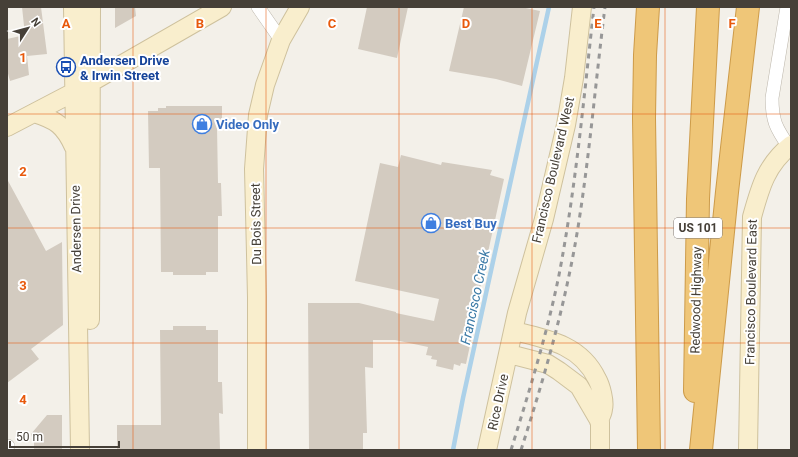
<svg xmlns="http://www.w3.org/2000/svg" width="798" height="457" font-family="Roboto,sans-serif">
	<rect width="100%" height="100%" fill="#f3f0e9"/>
	<g fill="none" stroke-linecap="round" stroke-linejoin="round">
		<path stroke="#acd1e9" stroke-width="4.5" d="M 453,450 L 463,398 L 549,7"/>
	</g>
	<path fill="#d3cbc0" d="M 22,7 L 41,7 L 47,54 L 27,56 L 29,75 L 10,81 L 7,70 L 7,39 L 25,35 Z
		M 115,7 L 135,7 L 136,16 L 115,28 Z
		M 367,7 L 408,7 L 397,58 L 358,49 Z
		M 464,7 L 521,7 L 540,11 L 522,86 L 496,79 L 449,71 Z
		M 166,106 L 222,106 L 222,127 L 217,127 L 218,183 L 221,183 L 222,216 L 218,216 L 218,272 L 206,272 L 206,275 L 173,275 L 173,272 L 161,272 L 160,168 L 149,168 L 148,111 L 158,111 L 158,108 L 166,108 Z
		M 401,155 L 441,165 L 442,162 L 492,170 L 490,175 L 504,179 L 473,321 L 475,322 L 466,364 L 461,363 L 460,366 L 454,364 L 453,370 L 436,366 L 437,360 L 431,359 L 432,356 L 426,355 L 428,347 L 395,340 L 373,340 L 373,368 L 365,367 L 367,433 L 363,433 L 363,450 L 309,450 L 308,303 L 359,303 L 396,312 L 396,313 L 434,321 L 439,299 L 355,281 L 380,163 L 398,167 Z
		M 7,179 L 46,251 L 62,242 L 63,325 L 31,349 L 39,359 L 7,383 Z
		M 173,326 L 206,326 L 206,330 L 218,330 L 218,382 L 222,382 L 223,414 L 219,413 L 220,450 L 117,450 L 117,425 L 161,425 L 160,330 L 173,330 Z
		M 47,415 L 62,415 L 62,450 L 34,450 L 34,443 L 31,434 Z"/>
	<g fill="none" stroke-linecap="round" stroke-linejoin="round">
		<g stroke="#bdb7ac" stroke-width="14">
			<path id="street" d="M 258,7 L 281,40
				M 787,7 L 772,98 C 772,121 776,128 789,147
				M 7,447 L 8,446"/>
		</g>
		<g stroke="#cec19d" stroke-width="20">
			<path id="secondary" d="M 73,7 L 80,450
				M 34,113 C 56,120 64,125 74,147
				M 7,127 L 74,92 L 222,7
				M 90,320 L 91,7
				M 514,331 C 548,339 581,345 597,379 C 601,386 605,402 603,409 C 603,413 600,417 599,421
				M 509,354 L 548,364 L 559,371 L 579,386 L 600,422 L 600,450
				M 257,450 L 257,297 L 254,169 L 258,115 L 265,85 L 281,40 L 300,7
				M 487,450 L 517,313 L 544,219 L 566,125 L 574,78 L 582,7
				M 748,450 L 752,217 C 760,188 766,165 791,145"/>
		</g>
		<g stroke="#cd9b49" stroke-width="24">
			<path id="highway" d="M 648,7 L 645,55 L 644,118 L 649,450
				M 695,391 L 698,199 L 708,7
				M 701,450 L 727,192 L 748,7"/>
		</g>
		<use href="#street" stroke="#fff" stroke-width="13"/>
		<use href="#secondary" stroke="#f9eecd" stroke-width="18"/>
		<use href="#highway" stroke="#efc678" stroke-width="22"/>
		<path stroke="#979797" stroke-width="3" stroke-dasharray="5 5" stroke-linecap="butt" d="M 511,450 C 529,392 547,334 559,275 C 576,186 584,96 594,7
			M 521,450 C 545,375 567,299 579,221 C 590,150 596,78 605,7"/>
	</g>
	<path fill="none" stroke="#e8590c" stroke-width="1" stroke-opacity="0.55" d="M 133,7 L 133,450M 266,7 L 266,450M 399,7 L 399,450M 532,7 L 532,450M 665,7 L 665,450M 7,114 L 791,114M 7,228 L 791,228M 7,343 L 791,343"/>
	<defs>
		<g id="bus-ring" transform="scale(1)"><circle r="9.5" fill="#fff" stroke="#1a4fb4" stroke-width="1.5"/><path d="M-5-6H5V4H4V6H2V4H-2V6H-4V4H-5ZM-3.5-4V0h7V-4ZM-3.5 1.2v1.5H-2V1.2ZM2 1.2v1.5H3.5V1.2Z" fill="#1a4fb4"/></g>
		<g id="shop-ring" transform="scale(1)"><circle r="9.5" fill="#fff" stroke="#3f7fe0" stroke-width="1.5"/><path d="M-5-2.5h2.3a2.7 3.5 0 0 1 5.4 0H5L5.5 6h-11ZM-1.5-2.5h3a1.5 2.3 0 0 0-3 0Z" fill="#3f7fe0"/></g>
	</defs>
	<g fill-rule="evenodd">
		<use href="#bus-ring" x="66" y="67"/>
		<use href="#shop-ring" x="202" y="124"/>
		<use href="#shop-ring" x="431" y="223"/>
	</g>
	<g text-anchor="middle" dominant-baseline="central" stroke-width="4" stroke-linejoin="round" paint-order="stroke">
		<rect fill="#fff" stroke="#7e7974" stroke-width="1" x="674" y="218" width="48" height="20" rx="3"/>
		<g font-size="12" font-weight="bold" fill="#464038">
			<text x="698" y="228">US 101</text>
		</g>
		<g font-size="13" font-weight="bold" fill="#164399" stroke="#fff" text-anchor="start">
			<text x="80" y="60">Andersen Drive<tspan x="80" dy="15">&amp; Irwin Street</tspan></text>
		</g>
		<g font-size="13" font-weight="bold" fill="#366cbe" stroke="#fff" text-anchor="start">
			<text x="216" y="124">Video Only</text>
			<text x="445" y="223">Best Buy</text>
		</g>
		<g font-size="13" fill="#464038" stroke="#fff">
			<text transform="translate(553 170) rotate(-77)">Francisco Boulevard West</text>
			<text transform="translate(256 224) rotate(-91)">Du Bois Street</text>
			<text transform="translate(76 229) rotate(-91)">Andersen Drive</text>
			<text transform="translate(751 292) rotate(-89)">Francisco Boulevard East</text>
			<text transform="translate(696 300) rotate(-89)">Redwood Highway</text>
			<text transform="translate(498 402) rotate(-78)">Rice Drive</text>
		</g>
		<g font-size="14" font-style="italic" fill="#3c7ba7" stroke="#fff">
			<text transform="translate(475 297) rotate(-78)">Francisco Creek</text>
		</g>
	</g>
	<g font-size="13" text-anchor="middle" font-weight="bold" fill="#e8590c" stroke="#fff" stroke-width="4" stroke-linejoin="round" paint-order="stroke">
		<text x="66" y="28">A</text>
		<text x="200" y="28">B</text>
		<text x="332" y="28">C</text>
		<text x="466" y="28">D</text>
		<text x="598" y="28">E</text>
		<text x="732" y="28">F</text>
		<text x="23" y="62">1</text>
		<text x="23" y="176">2</text>
		<text x="23" y="290">3</text>
		<text x="23" y="404">4</text>
	</g>
	<rect width="798" height="457" fill="none" stroke="#464038" stroke-width="16"/>
	<g transform="translate(28 28) rotate(54)" stroke="#ffffff" stroke-width="3" paint-order="stroke">
	<path d="M0-3L7 15L0 10L-7 15Z" fill="#464038"/>
	<text y="-6" font-size="11" font-weight="bold" text-anchor="middle" fill="#464038">N</text>
	</g>
	<path d="M10 441v6h109v-6" fill="none" stroke="#464038" stroke-width="2"/>
	<text x="16" y="441" font-size="12" fill="#464038" stroke="#ffffff" stroke-width="3" paint-order="stroke">50 m</text>
</svg>
